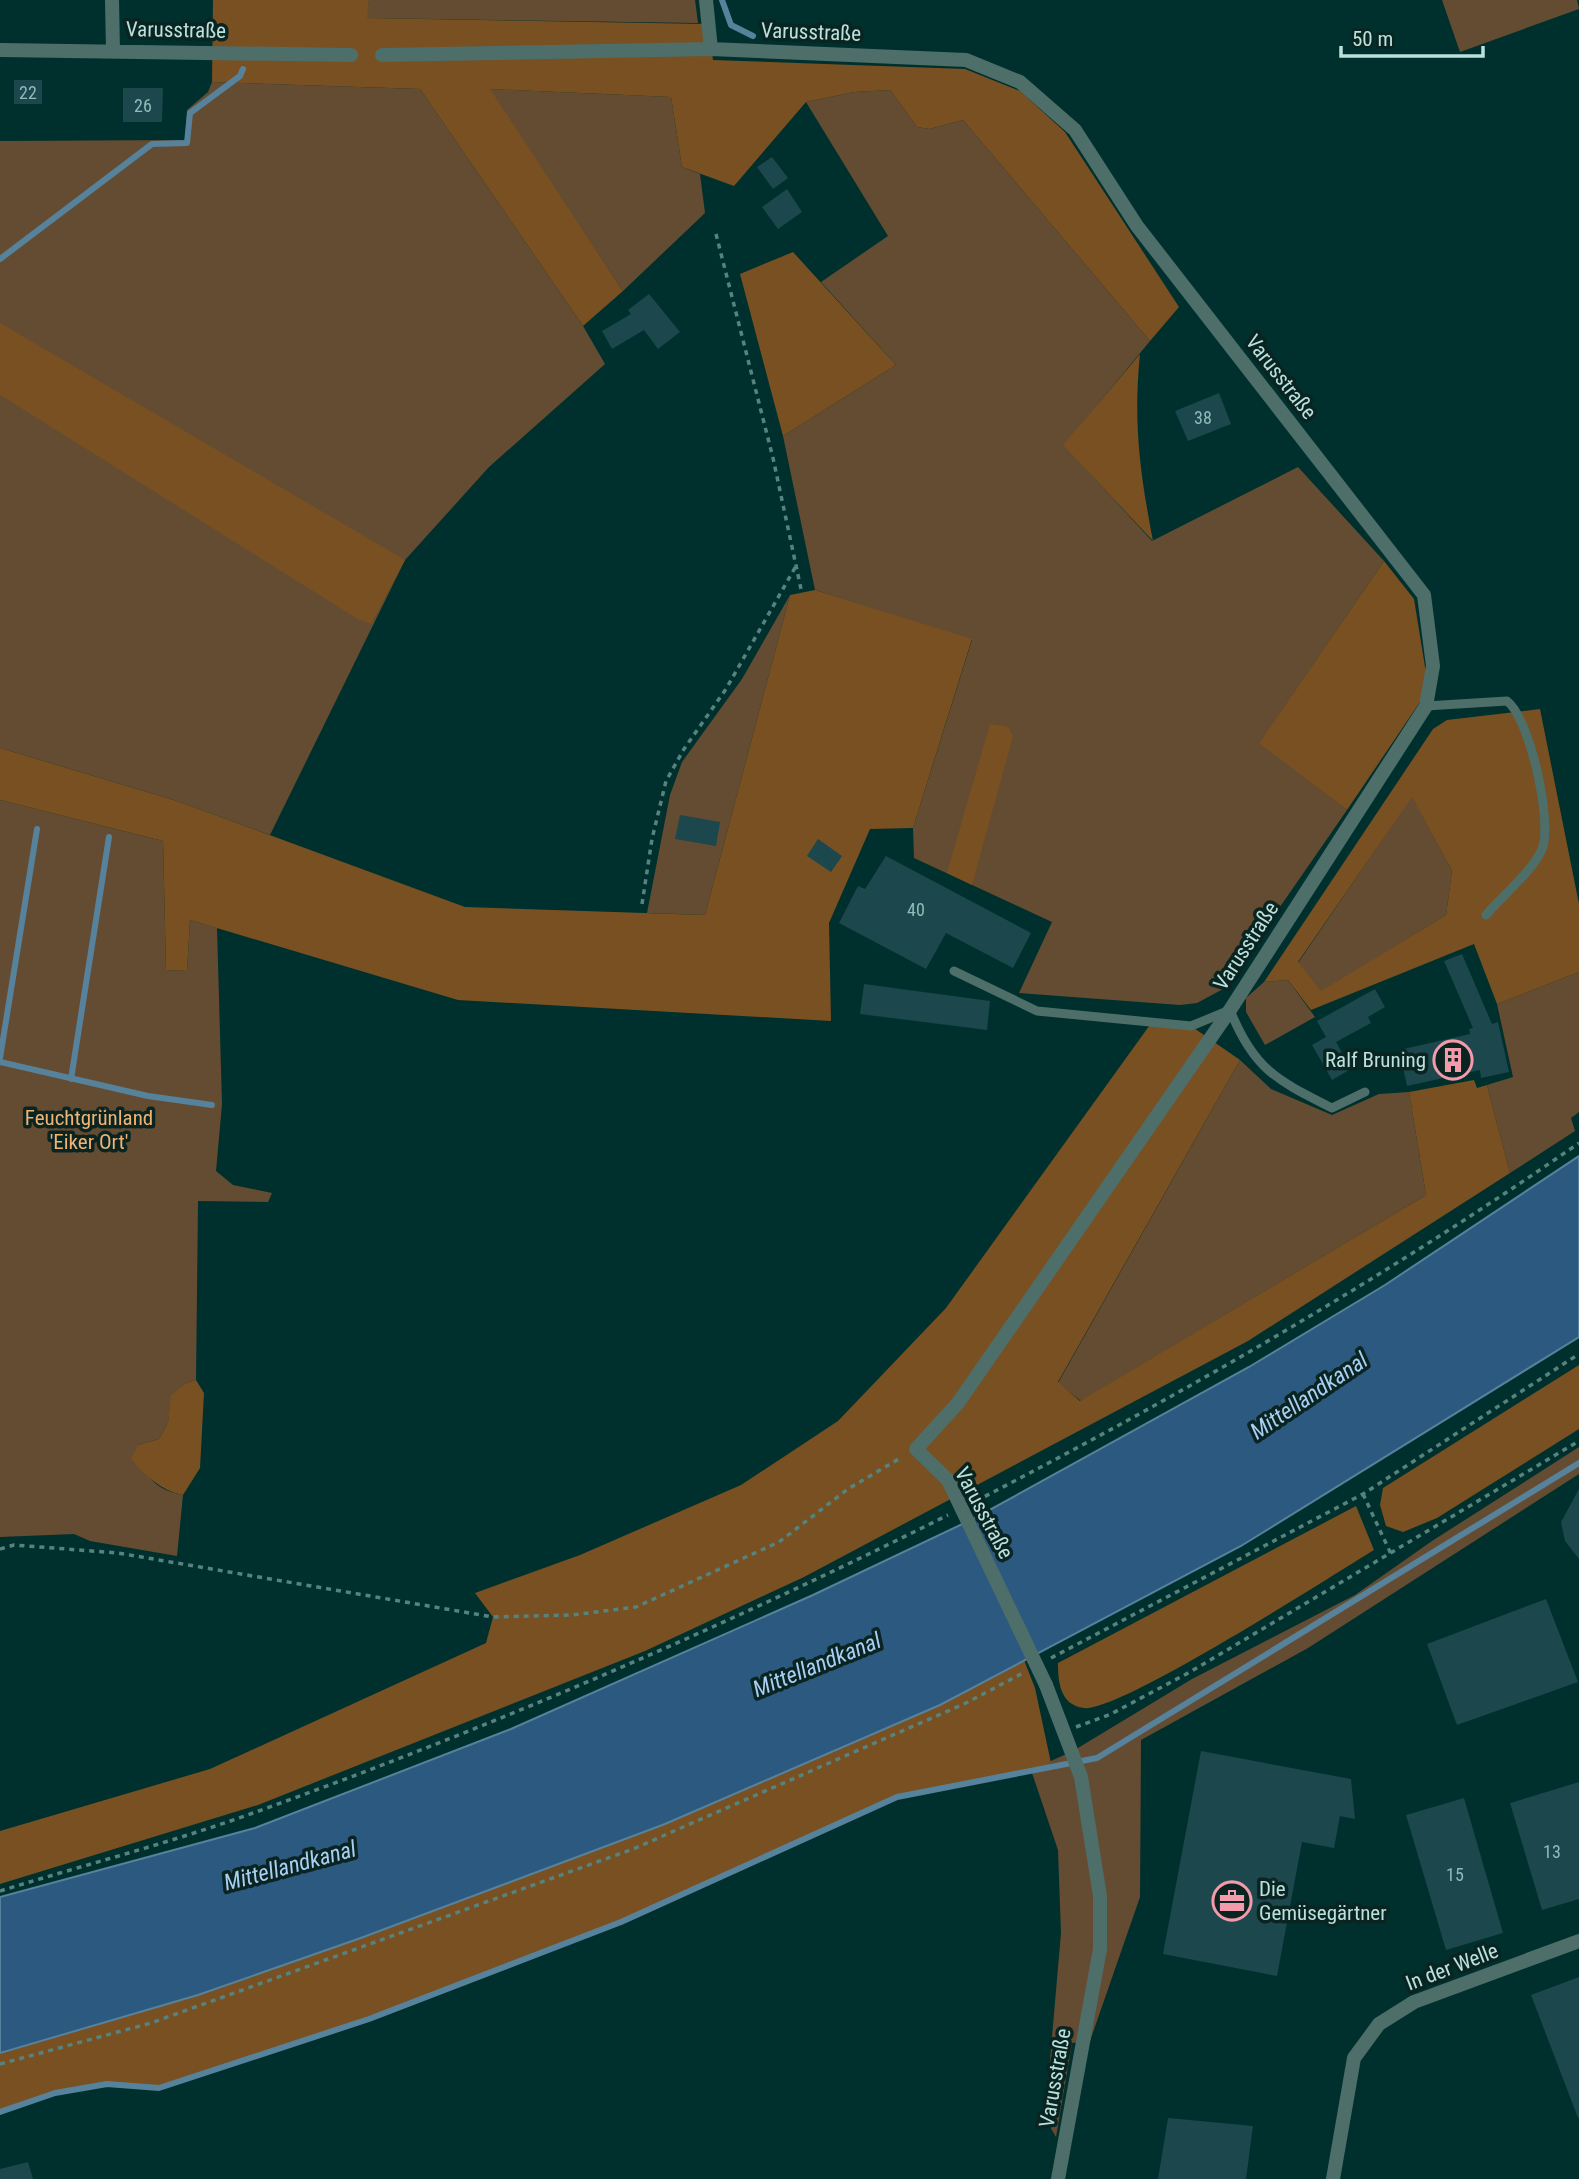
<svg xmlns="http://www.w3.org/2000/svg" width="1579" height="2179" font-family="'Roboto Condensed',sans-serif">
	<rect width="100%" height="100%" fill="#00302d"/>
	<path fill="#644c32" d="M 369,0 L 695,0 L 698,23 L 366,18 Z
		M 1442,0 L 1577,0 L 1579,9 L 1460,52 Z
		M 212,82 L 420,89 L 583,326 L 605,364 L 489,467 L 405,560 L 270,835 L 177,801 L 0,748 L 0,141 L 185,140 L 187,110 L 208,92 Z
		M 489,89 L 671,97 L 682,167 L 700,174 L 705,213 L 623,291 Z
		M 890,90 L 917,127 L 929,129 L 963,120 L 1150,341 L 1064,445 L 1152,541 L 1298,467 L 1384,561 L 1260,742 L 1347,810 L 1223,989 L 1197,1003 L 1180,1005 L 1019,993 L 1052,922 L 914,858 L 913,828 L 972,640 L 815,590 L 783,436 L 896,365 L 821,282 L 888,236 L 806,102 L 854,92 Z
		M 790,595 L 705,915 L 647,913 L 670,795 L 682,762 L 742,679 Z
		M 1412,796 L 1452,871 L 1446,915 L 1321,992 L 1298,963 Z
		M 0,800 L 163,841 L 166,970 L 187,971 L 190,920 L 217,928 L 222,1104 L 216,1171 L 233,1185 L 272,1193 L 268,1202 L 198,1201 L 196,1380 L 186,1383 L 172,1395 L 168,1422 L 159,1439 L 138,1445 C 146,1476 150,1488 183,1495 L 177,1556 L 90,1541 L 74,1534 L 0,1537 Z
		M 1579,972 L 1579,1112 L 1571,1118 L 1575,1131 L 1510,1173 L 1487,1085 L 1513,1077 L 1497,1004 Z
		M 1288,980 L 1315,1017 L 1265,1045 L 1246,1012 L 1246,998 L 1264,982 Z
		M 1240,1060 L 1271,1089 L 1332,1115 L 1379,1094 L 1409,1092 L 1426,1195 L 1081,1401 L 1058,1383 Z
		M 1579,1447 L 1579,1474 L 1308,1648 L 1141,1740 L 1140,1897 L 1090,2041 L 1072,2043 L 1056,2137 L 1045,2118 L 1061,1933 L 1058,1850 L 1031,1770 L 1073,1751 L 1192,1679 L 1355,1595 L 1432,1541 Z"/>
	<path fill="#785022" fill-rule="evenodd" d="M 213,0 L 369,0 L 367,18 L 708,24 L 713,60 L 965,69 L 1020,91 L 1065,132 L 1179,307 L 1150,341 L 963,120 L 929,129 L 917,127 L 890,90 L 854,92 L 806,102 L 734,186 L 682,167 L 671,97 L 490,89 L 623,291 L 583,326 L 420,89 L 212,82 Z
		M 793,252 L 896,365 L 783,436 L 740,274 Z
		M 0,323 L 405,560 L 371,624 L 358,619 L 0,395 Z
		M 1140,354 C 1133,423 1140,473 1153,541 L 1063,445 Z
		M 1384,561 L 1414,599 L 1426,673 L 1422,699 L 1347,810 L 1259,743 Z
		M 815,590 L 972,639 L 913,828 L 870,829 L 829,923 L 831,1021 L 458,1000 L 190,920 L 187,971 L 166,970 L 163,841 L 0,800 L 0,748 L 177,801 L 465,907 L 705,915 L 790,595 Z
		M 1540,709 L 1579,904 L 1579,972 L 1497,1004 L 1474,944 L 1311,1010 L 1288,980 L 1264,982 L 1433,729 L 1447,720 ZM 1412,797 L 1452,871 L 1446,915 L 1321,991 L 1298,962 Z
		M 990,724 L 1008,727 L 1013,736 L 972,885 L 947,873 Z
		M 1152,1022 L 1191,1026 L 1240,1060 L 1058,1382 L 1080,1401 L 1426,1195 L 1409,1092 L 1474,1080 L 1477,1088 L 1487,1085 L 1510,1173 L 1248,1341 L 804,1577 L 645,1651 L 258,1805 L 0,1884 L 0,1831 L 210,1769 L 486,1643 L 493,1617 L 475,1593 L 580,1555 L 741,1485 L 838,1421 L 946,1308 Z
		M 1579,1365 L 1579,1429 L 1437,1518 L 1403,1532 L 1386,1526 L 1380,1505 L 1383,1488 Z
		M 196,1380 L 204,1393 L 200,1468 L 183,1495 C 160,1490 146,1476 131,1459 L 138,1445 L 159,1439 L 168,1422 L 171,1395 L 186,1383 Z
		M 1356,1506 L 1374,1550 C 1331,1576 1119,1713 1084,1708 C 1060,1705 1058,1682 1058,1663 Z
		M 1024,1660 L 1035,1688 L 1051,1763 L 1031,1770 L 897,1797 L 621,1922 L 369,2019 L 159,2088 L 107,2084 L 55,2093 L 0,2112 L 0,2053 L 198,1995 L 665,1824 L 940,1705 Z"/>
	<path fill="#2c5980" stroke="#57829c" stroke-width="2" d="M 1579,1156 L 1579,1337 L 1241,1546 L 940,1705 L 665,1824 L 358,1939 L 198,1995 L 0,2053 L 0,1897 L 255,1828 L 511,1729 L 813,1595 L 975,1518 L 1249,1367 L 1385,1285 Z"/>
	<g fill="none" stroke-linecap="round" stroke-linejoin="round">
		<path stroke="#57829c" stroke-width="6" d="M 722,0 L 731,25 L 753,36
			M 0,259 L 152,144 L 187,143 L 190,113 L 240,76 L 243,69
			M 0,1058 L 37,829
			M 0,1062 L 148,1096 L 212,1105
			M 71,1079 L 109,837
			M 0,2112 L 55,2093 L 107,2084 L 159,2088 L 369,2019 L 621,1922 L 897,1797 L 1097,1758 L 1579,1463"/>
	</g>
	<path fill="#1b474d" d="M 14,80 L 42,80 L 42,104 L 14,104 Z
		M 123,88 L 163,88 L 162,122 L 123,122 Z
		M 772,157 L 788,178 L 773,189 L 757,167 Z
		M 787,189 L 802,212 L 778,229 L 762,207 Z
		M 649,294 L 680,332 L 658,349 L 644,330 L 612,349 L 602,331 L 631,314 L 628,310 Z
		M 1219,393 L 1231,424 L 1188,441 L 1175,411 Z
		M 680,815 L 720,822 L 716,846 L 675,839 Z
		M 818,839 L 842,856 L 831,872 L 807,856 Z
		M 886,856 L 1031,933 L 1013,968 L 946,933 L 926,969 L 839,923 L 858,886 L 865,889 Z
		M 1462,954 L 1492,1024 L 1498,1022 L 1509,1072 L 1481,1078 L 1480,1070 L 1407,1086 L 1399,1050 L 1470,1034 L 1469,1029 L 1473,1028 L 1444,961 Z
		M 864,984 L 990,1001 L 987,1030 L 860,1014 Z
		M 1375,989 L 1385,1007 L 1368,1017 L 1371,1023 L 1336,1042 L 1351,1069 L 1332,1080 L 1312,1045 L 1326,1037 L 1317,1021 Z
		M 1579,1489 L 1579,1559 L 1565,1541 L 1561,1522 Z
		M 1546,1599 L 1578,1682 L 1457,1725 L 1427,1644 Z
		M 1201,1751 L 1351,1779 L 1355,1819 L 1340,1816 L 1334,1848 L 1302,1842 L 1277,1976 L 1163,1954 Z
		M 1579,1782 L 1579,1899 L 1542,1910 L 1510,1803 Z
		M 1464,1798 L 1503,1933 L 1446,1950 L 1406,1815 Z
		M 1579,1977 L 1579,2117 L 1578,2118 L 1531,1995 Z
		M 1168,2118 L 1253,2126 L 1246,2179 L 1158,2179 Z
		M 28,2162 L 33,2179 L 0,2179 L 0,2169 Z"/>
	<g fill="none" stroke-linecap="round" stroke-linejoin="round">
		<path stroke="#57837f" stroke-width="3.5" stroke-dasharray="5 5" stroke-linecap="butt" d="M 716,234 L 773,458 L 801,589
			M 642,904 L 652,839 L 666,781 L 684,749 L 726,689 L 796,566
			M 1363,1494 L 1391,1554
			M 976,1501 C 1185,1393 1386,1277 1579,1143
			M 0,1549 L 14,1545 L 118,1553 L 493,1617 L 572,1615 L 636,1607 L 779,1542 L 848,1489 L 902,1457
			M 1051,1658 L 1363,1494 L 1579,1354
			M 1076,1727 L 1111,1714 L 1190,1672 L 1579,1441
			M 0,1891 C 84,1865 170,1843 253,1813 C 490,1728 722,1628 948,1515
			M 0,2064 L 151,2023 L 633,1849 L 966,1703 L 1023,1673"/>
		<path stroke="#4e6e6a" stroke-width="9" d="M 1426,706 L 1507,701 C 1530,718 1553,824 1542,849 C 1533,871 1501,897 1486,915
			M 954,971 L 1037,1011 L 1191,1026 L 1230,1010 C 1254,1070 1277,1080 1332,1108 L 1365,1092"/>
		<path stroke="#4e6e6a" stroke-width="14" d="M 112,0 L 113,50
			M 706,0 L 711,49
			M 0,50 L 351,55
			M 382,55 L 711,49 L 966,60 L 1020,82 L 1075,130 L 1137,226 L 1424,595 L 1433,666 L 1426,706 L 1230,1010 L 958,1403 L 916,1449 L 948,1480
			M 1046,1685 L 1081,1777 L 1100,1896 L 1100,1949 L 1058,2179
			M 1333,2179 L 1354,2058 L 1379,2024 L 1414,2002 L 1579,1941"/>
		<path stroke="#4e6e6a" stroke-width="14" d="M 948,1480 L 1046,1685"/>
	</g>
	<defs>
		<g id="building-ring" transform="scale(2.0125)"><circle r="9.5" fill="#0a2422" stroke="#f39aab" stroke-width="1.5"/><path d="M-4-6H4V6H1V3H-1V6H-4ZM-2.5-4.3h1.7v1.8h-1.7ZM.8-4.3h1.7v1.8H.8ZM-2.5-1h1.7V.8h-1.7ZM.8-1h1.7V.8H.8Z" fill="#f39aab"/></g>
		<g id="office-ring" transform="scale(2.0125)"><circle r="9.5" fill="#0a2422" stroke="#f39aab" stroke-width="1.5"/><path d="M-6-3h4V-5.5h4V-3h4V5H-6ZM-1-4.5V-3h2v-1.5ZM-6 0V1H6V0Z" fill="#f39aab"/></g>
	</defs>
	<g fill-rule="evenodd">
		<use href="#building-ring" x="1453" y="1060"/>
		<use href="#office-ring" x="1232" y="1901"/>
	</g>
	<g text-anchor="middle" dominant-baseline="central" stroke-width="7" stroke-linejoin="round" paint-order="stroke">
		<g font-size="18" fill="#93bab8">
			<text x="28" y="92">22</text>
			<text x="143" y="105">26</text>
			<text x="1203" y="417">38</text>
			<text x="916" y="909">40</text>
			<text x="1552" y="1851">13</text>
			<text x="1455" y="1874">15</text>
		</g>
		<g font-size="21" fill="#bbe1dc" stroke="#0a2422">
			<text transform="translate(176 30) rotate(1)">Varusstraße</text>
			<text transform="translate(811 32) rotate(2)">Varusstraße</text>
			<text transform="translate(1281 377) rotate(52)">Varusstraße</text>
			<text transform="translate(1246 946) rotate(-57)">Varusstraße</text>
			<text transform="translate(984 1513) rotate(62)">Varusstraße</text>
			<text transform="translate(1452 1967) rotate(-21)">In der Welle</text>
			<text transform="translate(1055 2078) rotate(-80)">Varusstraße</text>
		</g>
		<g font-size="21" fill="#bbe1dc" stroke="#0a2422" text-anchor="end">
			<text x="1426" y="1060">Ralf Bruning</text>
			<text x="1259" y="1889" text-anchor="start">Die<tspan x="1259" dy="24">Gemüsegärtner</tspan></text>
		</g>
		<g font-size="21" fill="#f2b370" stroke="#0a2422">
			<text x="89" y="1118">Feuchtgrünland<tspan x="89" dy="24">'Eiker Ort'</tspan></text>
		</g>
		<g font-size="23" font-style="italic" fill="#a8cff4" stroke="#0a2422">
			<text transform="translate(1309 1396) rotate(-34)">Mittellandkanal</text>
			<text transform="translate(817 1665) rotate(-22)">Mittellandkanal</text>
			<text transform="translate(290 1866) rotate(-15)">Mittellandkanal</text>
		</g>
	</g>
	<path d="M1341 46v10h142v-10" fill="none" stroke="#bbe1dc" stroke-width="3.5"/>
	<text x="1352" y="46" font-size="21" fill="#bbe1dc" stroke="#0a2422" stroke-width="5" paint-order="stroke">50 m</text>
</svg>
